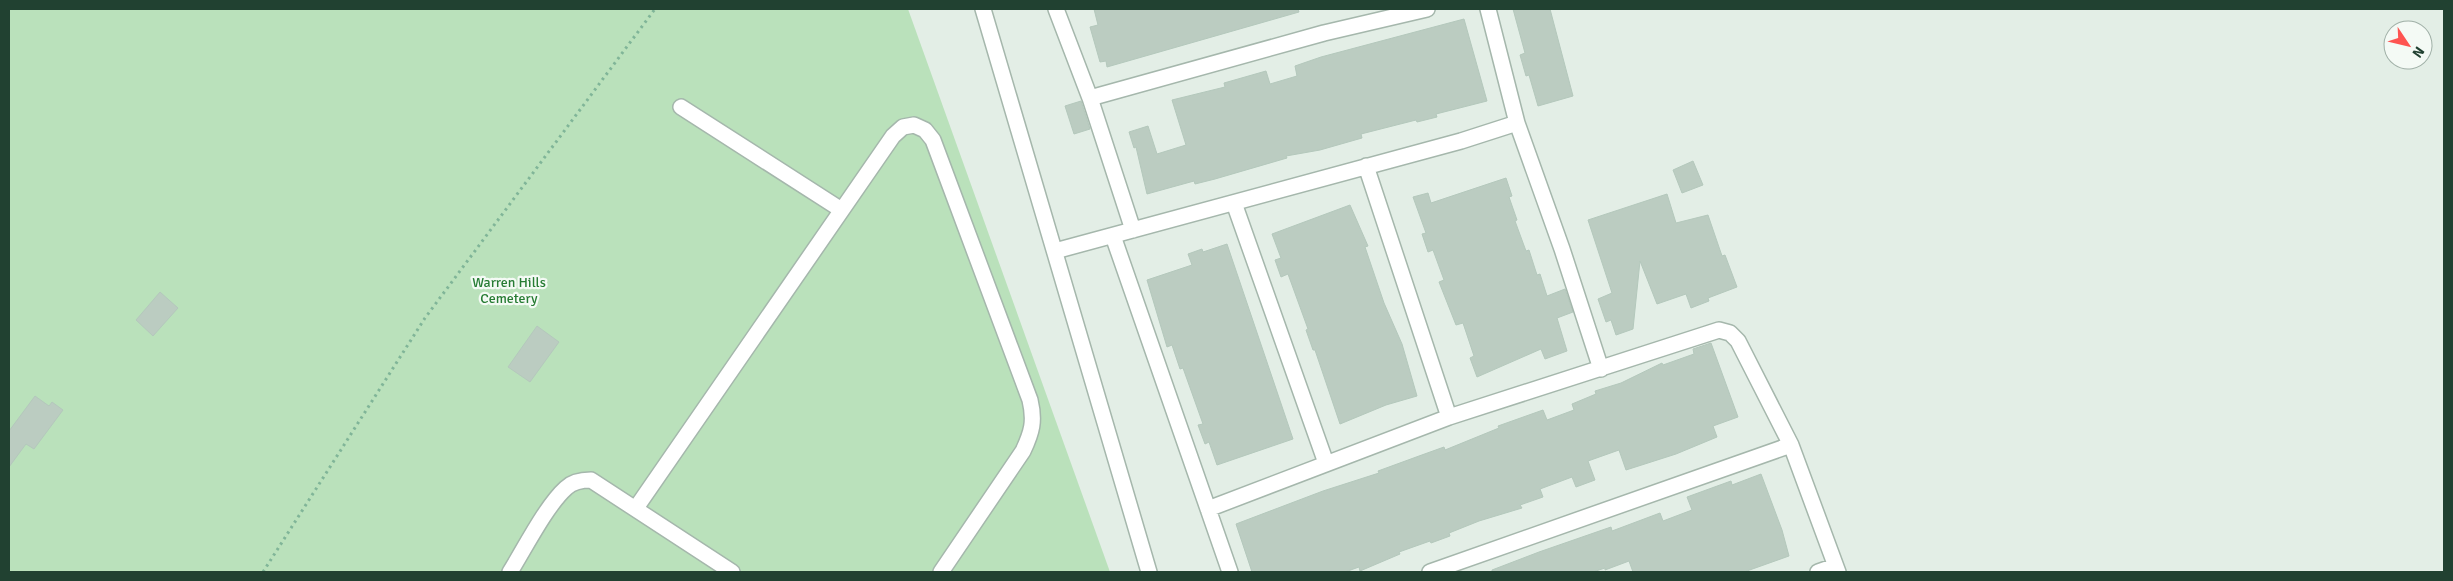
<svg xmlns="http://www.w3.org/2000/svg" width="2453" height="581" font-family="Signika,sans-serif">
	<rect width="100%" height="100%" fill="#e3eee6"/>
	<path fill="#bae1bb" d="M 9,9 L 908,9 L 1110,572 L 9,572 Z"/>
	<path fill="#bbccc1" stroke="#b4c8bc" d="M 1094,9 L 1298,9 L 1299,12 L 1107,67 L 1106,61 L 1100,62 L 1090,27 L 1098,25 Z
		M 1513,9 L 1550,9 L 1573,96 L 1538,106 L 1529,75 L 1526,76 L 1520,55 L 1525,53 Z
		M 1464,19 L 1487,101 L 1436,114 L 1437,117 L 1417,122 L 1416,120 L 1361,134 L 1362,138 L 1320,150 L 1286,156 L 1287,158 L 1215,179 L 1195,184 L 1194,181 L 1147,194 L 1136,147 L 1134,148 L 1129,132 L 1148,126 L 1157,154 L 1186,145 L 1172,100 L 1225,87 L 1224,83 L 1266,71 L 1270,84 L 1297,76 L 1295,66 L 1321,57 Z
		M 1081,101 L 1090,129 L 1074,134 L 1065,106 Z
		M 1693,161 L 1703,185 L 1682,193 L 1673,170 Z
		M 1506,178 L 1512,196 L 1509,197 L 1517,220 L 1515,221 L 1526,251 L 1529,250 L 1537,275 L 1540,274 L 1547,296 L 1565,289 L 1573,312 L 1557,318 L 1567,351 L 1545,359 L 1541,349 L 1477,377 L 1470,358 L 1474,356 L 1463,323 L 1456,325 L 1439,282 L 1444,280 L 1433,250 L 1428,252 L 1422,234 L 1426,233 L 1413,197 L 1428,193 L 1431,203 Z
		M 1667,194 L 1676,223 L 1708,215 L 1722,256 L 1725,255 L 1737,287 L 1708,298 L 1709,301 L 1691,308 L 1686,294 L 1657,304 L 1640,261 L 1633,329 L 1616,335 L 1611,320 L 1606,322 L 1598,299 L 1612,293 L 1588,220 Z
		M 1350,205 L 1368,246 L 1365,247 L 1384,303 L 1402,344 L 1417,396 L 1386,405 L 1340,424 L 1315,350 L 1313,350 L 1306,330 L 1308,329 L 1288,274 L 1281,277 L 1275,260 L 1281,258 L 1272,234 Z
		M 1227,244 L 1293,439 L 1217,465 L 1209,442 L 1205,444 L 1198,425 L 1203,424 L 1183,368 L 1180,369 L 1172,345 L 1167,347 L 1147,280 L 1192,265 L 1188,254 L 1202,249 L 1203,252 Z
		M 160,292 L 178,308 L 153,336 L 136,320 Z
		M 537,326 L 559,342 L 530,382 L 508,367 Z
		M 1711,343 L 1738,417 L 1713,426 L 1717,437 L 1676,454 L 1626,470 L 1619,450 L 1588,461 L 1595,480 L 1576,487 L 1572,477 L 1540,489 L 1543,497 L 1520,505 L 1522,508 L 1479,521 L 1449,533 L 1450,536 L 1431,543 L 1430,541 L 1399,552 L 1400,554 L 1360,571 L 1359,567 L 1345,572 L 1252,572 L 1236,524 L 1323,491 L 1379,473 L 1378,471 L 1419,456 L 1444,447 L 1445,450 L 1499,428 L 1498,426 L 1543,410 L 1547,420 L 1574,410 L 1572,404 L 1596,394 L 1595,391 L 1621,383 L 1662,363 L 1663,365 L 1694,354 L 1693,349 Z
		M 35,396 L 49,406 L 52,402 L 63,410 L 34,449 L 26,444 L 9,467 L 9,431 Z
		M 1761,474 L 1782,530 L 1789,556 L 1744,572 L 1633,572 L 1629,561 L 1605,570 L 1605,568 L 1593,572 L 1492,572 L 1492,570 L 1539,552 L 1611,527 L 1612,531 L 1660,513 L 1663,521 L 1692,510 L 1687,497 L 1731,481 L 1732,485 Z"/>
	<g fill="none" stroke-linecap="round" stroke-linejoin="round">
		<g stroke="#a5b7ac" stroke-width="18">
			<path id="minor" d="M 983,9 L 1149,572
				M 1056,9 L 1090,98 L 1133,230
				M 1488,9 L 1517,123 L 1562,249 L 1601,369
				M 1090,98 L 1324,33 L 1427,9
				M 681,107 L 840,209
				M 1366,166 L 1449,417
				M 1234,203 L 1326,463
				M 1113,236 L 1230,572
				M 1055,251 L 1461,141 L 1517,123
				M 636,508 L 893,136 L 903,127 L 914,125 L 925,130 L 933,140 L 1030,400 C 1035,421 1032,432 1023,451 L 941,572
				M 1208,509 L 1449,417 L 1719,330 L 1730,333 L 1738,341 L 1791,445 L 1838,572
				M 510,572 C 525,548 546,506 566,488 C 573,481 582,480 591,480 L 732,572
				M 1430,572 L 1791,445
				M 1818,572 L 1835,566"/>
		</g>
		<path stroke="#80b598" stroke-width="3" stroke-dasharray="2.5 4" stroke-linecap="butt" d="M 263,572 L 425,318 L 655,9"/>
		<use href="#minor" stroke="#fff" stroke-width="15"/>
	</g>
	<g text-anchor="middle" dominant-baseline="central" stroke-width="4.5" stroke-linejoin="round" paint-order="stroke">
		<g font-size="14" fill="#277c34" stroke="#f4faf5">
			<text x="509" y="282">Warren Hills<tspan x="509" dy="16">Cemetery</tspan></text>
		</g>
	</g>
	<rect width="2453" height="581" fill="none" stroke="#214131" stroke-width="20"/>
	<g transform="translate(2408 45) rotate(125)"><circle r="24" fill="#f4faf5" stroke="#a0b0a7"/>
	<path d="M0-4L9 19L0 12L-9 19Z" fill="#fe5451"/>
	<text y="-8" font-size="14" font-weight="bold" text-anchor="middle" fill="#214131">N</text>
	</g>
</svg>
